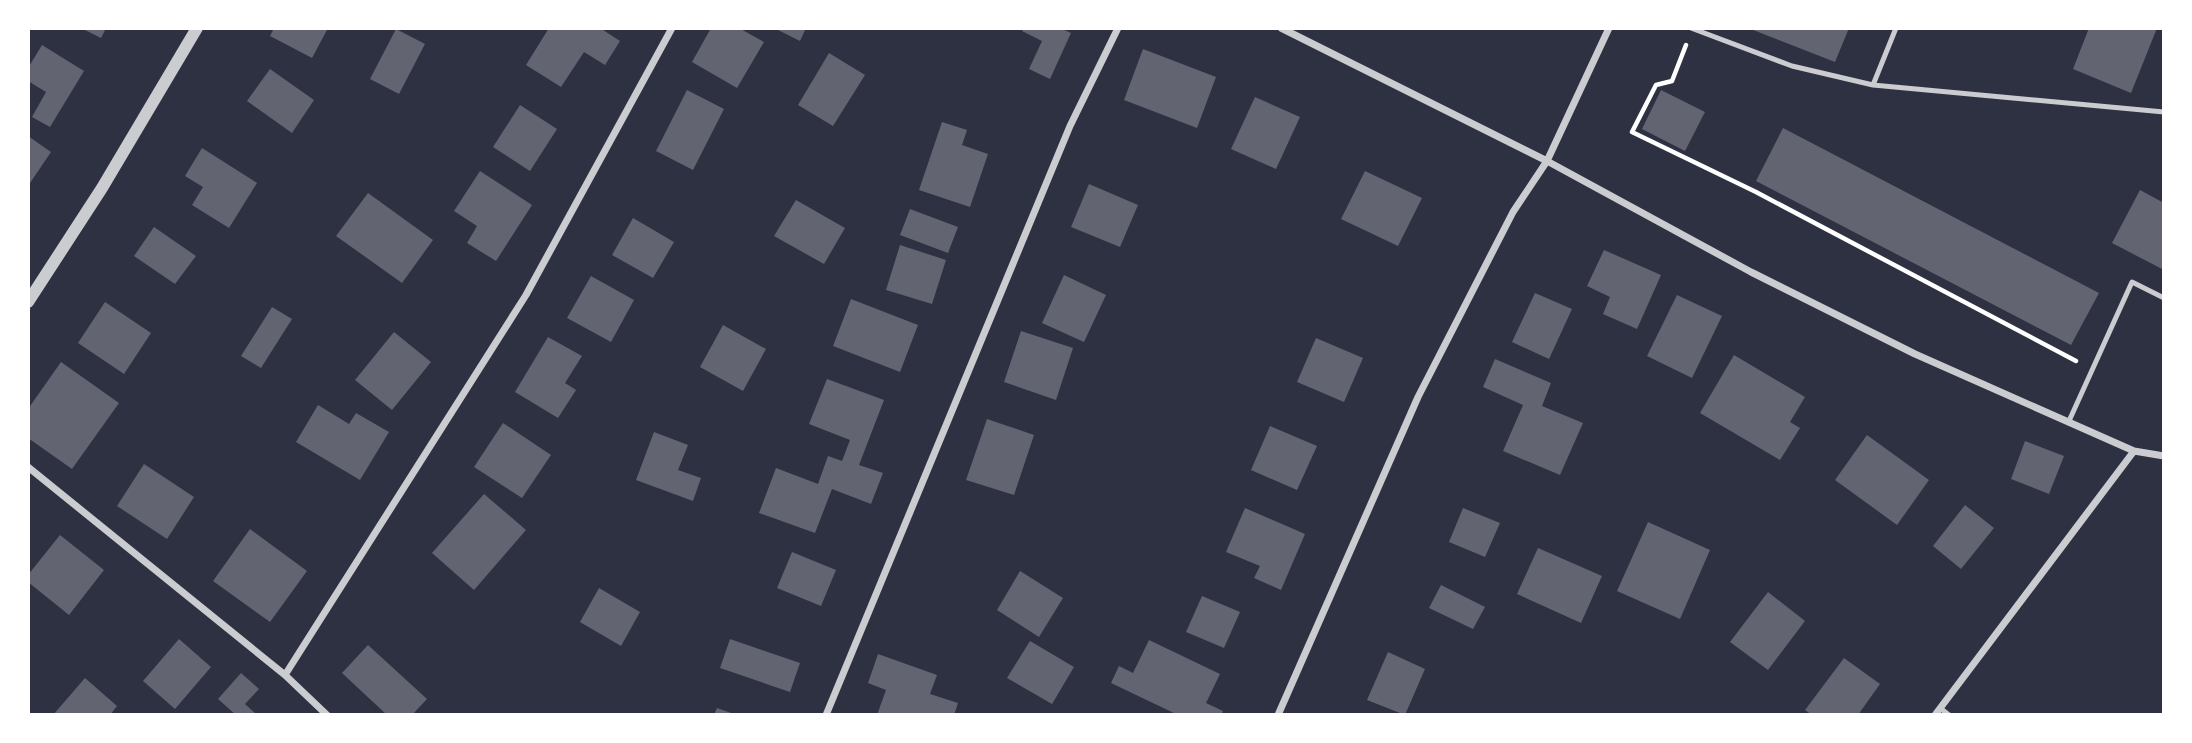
<svg xmlns="http://www.w3.org/2000/svg" width="2192" height="743" font-family="Lato,sans-serif">
	<rect width="100%" height="100%" fill="#2d3142"/>
	<path fill="#626471" d="M 81,28 L 106,28 L 101,38 Z
		M 274,28 L 328,28 L 312,58 L 270,36 Z
		M 549,28 L 600,28 L 620,41 L 605,65 L 584,52 L 561,87 L 526,65 Z
		M 711,28 L 739,28 L 764,42 L 737,88 L 692,62 Z
		M 774,28 L 806,28 L 800,41 Z
		M 1024,28 L 1060,28 L 1071,33 L 1050,79 L 1029,69 L 1042,41 L 1022,31 Z
		M 1748,28 L 1849,28 L 1835,62 Z
		M 2089,28 L 2157,28 L 2131,93 L 2073,69 Z
		M 396,29 L 425,44 L 399,94 L 370,79 Z
		M 42,45 L 84,71 L 50,127 L 32,117 L 46,92 L 28,81 L 28,68 Z
		M 1143,49 L 1216,77 L 1197,128 L 1124,100 Z
		M 829,53 L 865,75 L 833,126 L 798,105 Z
		M 270,69 L 314,100 L 292,133 L 247,101 Z
		M 687,90 L 724,109 L 693,170 L 656,151 Z
		M 1661,90 L 1705,112 L 1685,151 L 1642,129 Z
		M 1255,97 L 1300,117 L 1276,169 L 1231,149 Z
		M 520,105 L 557,129 L 530,171 L 493,147 Z
		M 942,122 L 967,130 L 962,145 L 988,154 L 970,207 L 919,190 Z
		M 1783,128 L 2099,293 L 2071,345 L 1756,181 Z
		M 28,136 L 51,152 L 28,186 Z
		M 202,148 L 257,183 L 229,228 L 192,205 L 203,187 L 185,176 Z
		M 480,171 L 532,205 L 496,261 L 467,243 L 477,226 L 454,211 Z
		M 1365,171 L 1422,198 L 1398,246 L 1341,219 Z
		M 1089,184 L 1138,205 L 1120,247 L 1071,227 Z
		M 2140,190 L 2164,203 L 2164,270 L 2112,243 Z
		M 368,193 L 433,240 L 402,283 L 336,236 Z
		M 796,200 L 845,228 L 824,264 L 774,236 Z
		M 910,209 L 958,227 L 948,253 L 900,235 Z
		M 633,218 L 674,242 L 653,278 L 612,255 Z
		M 154,227 L 196,256 L 175,284 L 134,256 Z
		M 900,245 L 946,260 L 932,304 L 886,290 Z
		M 1604,250 L 1661,275 L 1637,329 L 1603,314 L 1610,297 L 1587,286 Z
		M 1064,275 L 1106,295 L 1084,342 L 1042,323 Z
		M 591,276 L 634,300 L 611,342 L 567,318 Z
		M 1535,293 L 1572,309 L 1549,359 L 1512,342 Z
		M 1677,295 L 1722,316 L 1692,378 L 1647,356 Z
		M 851,299 L 918,325 L 900,372 L 833,346 Z
		M 105,302 L 151,333 L 124,374 L 78,343 Z
		M 272,307 L 292,319 L 261,368 L 241,356 Z
		M 723,325 L 766,349 L 743,391 L 700,367 Z
		M 1021,331 L 1073,348 L 1056,400 L 1004,382 Z
		M 394,332 L 431,362 L 392,410 L 355,380 Z
		M 548,337 L 582,356 L 565,383 L 576,390 L 558,418 L 515,392 Z
		M 1316,338 L 1363,358 L 1344,402 L 1297,382 Z
		M 1734,355 L 1805,397 L 1790,422 L 1800,428 L 1780,460 L 1700,413 Z
		M 1495,359 L 1551,383 L 1542,406 L 1583,423 L 1560,475 L 1503,451 L 1523,405 L 1483,387 Z
		M 61,362 L 119,403 L 72,469 L 28,438 L 28,409 Z
		M 827,379 L 884,400 L 859,465 L 883,473 L 871,504 L 832,489 L 815,533 L 759,513 L 776,468 L 818,484 L 828,456 L 842,461 L 850,440 L 809,424 Z
		M 318,405 L 349,424 L 356,413 L 389,432 L 360,480 L 296,442 Z
		M 987,419 L 1034,435 L 1014,495 L 966,480 Z
		M 503,423 L 551,455 L 522,498 L 474,467 Z
		M 1270,426 L 1317,446 L 1297,490 L 1251,470 Z
		M 654,432 L 688,445 L 678,470 L 701,478 L 693,501 L 636,480 Z
		M 1867,435 L 1929,480 L 1897,525 L 1835,480 Z
		M 2025,441 L 2064,456 L 2049,494 L 2011,479 Z
		M 144,464 L 194,497 L 167,539 L 117,506 Z
		M 484,494 L 526,530 L 474,590 L 432,553 Z
		M 1965,505 L 1994,528 L 1961,569 L 1933,546 Z
		M 1245,508 L 1305,534 L 1281,590 L 1254,578 L 1260,566 L 1226,552 Z
		M 1463,508 L 1500,523 L 1485,557 L 1449,542 Z
		M 1648,522 L 1710,550 L 1680,619 L 1617,591 Z
		M 250,529 L 307,571 L 270,622 L 213,581 Z
		M 60,535 L 104,570 L 69,615 L 28,582 L 28,575 Z
		M 1538,548 L 1602,576 L 1581,623 L 1517,594 Z
		M 792,552 L 836,570 L 821,606 L 777,588 Z
		M 1020,571 L 1063,598 L 1039,637 L 997,610 Z
		M 1441,585 L 1485,607 L 1473,629 L 1429,608 Z
		M 599,588 L 640,612 L 621,646 L 580,622 Z
		M 1768,592 L 1805,621 L 1768,670 L 1730,642 Z
		M 1202,596 L 1240,612 L 1224,648 L 1186,632 Z
		M 179,639 L 211,667 L 175,709 L 143,681 Z
		M 730,639 L 800,663 L 790,692 L 720,668 Z
		M 1149,640 L 1220,674 L 1206,703 L 1223,711 L 1221,715 L 1178,715 L 1111,683 L 1119,666 L 1133,673 Z
		M 1030,641 L 1074,667 L 1052,704 L 1007,678 Z
		M 368,645 L 427,699 L 412,715 L 387,715 L 342,673 Z
		M 1388,652 L 1425,669 L 1405,715 L 1367,700 Z
		M 878,654 L 937,675 L 930,694 L 958,703 L 954,715 L 877,715 L 886,690 L 868,683 Z
		M 1844,658 L 1880,684 L 1858,715 L 1812,715 L 1805,710 Z
		M 241,673 L 259,689 L 245,704 L 257,715 L 236,715 L 218,699 Z
		M 85,678 L 117,706 L 110,715 L 53,715 Z
		M 717,708 L 737,715 L 714,715 Z"/>
	<g fill="none" stroke-linecap="round" stroke-linejoin="round">
		<path stroke="#fff" stroke-width="4.5" d="M 1686,45 L 1672,81 L 1656,85 L 1632,132 L 1756,192 L 2076,361"/>
		<path stroke="#caccd0" stroke-width="5" d="M 1691,28 L 1792,66 L 1873,85 L 2164,112
			M 1873,85 L 1896,28
			M 2069,421 L 2132,282 L 2164,298
			M 1940,708 L 1949,715"/>
		<path stroke="#caccd0" stroke-width="7" d="M 1281,28 L 1547,161 L 1751,272 L 1915,354 L 2134,451 L 2164,456
			M 28,467 L 285,675 L 327,715
			M 285,675 L 526,295 L 672,28
			M 826,715 L 1070,126 L 1118,28
			M 1278,715 L 1418,397 L 1513,212 L 1547,161 L 1609,28
			M 1935,715 L 2134,451"/>
		<path stroke="#caccd0" stroke-width="12" d="M 28,302 L 102,188 L 197,28"/>
	</g>
	<rect width="2192" height="743" fill="none" stroke="#ffffff" stroke-width="60"/>
</svg>
